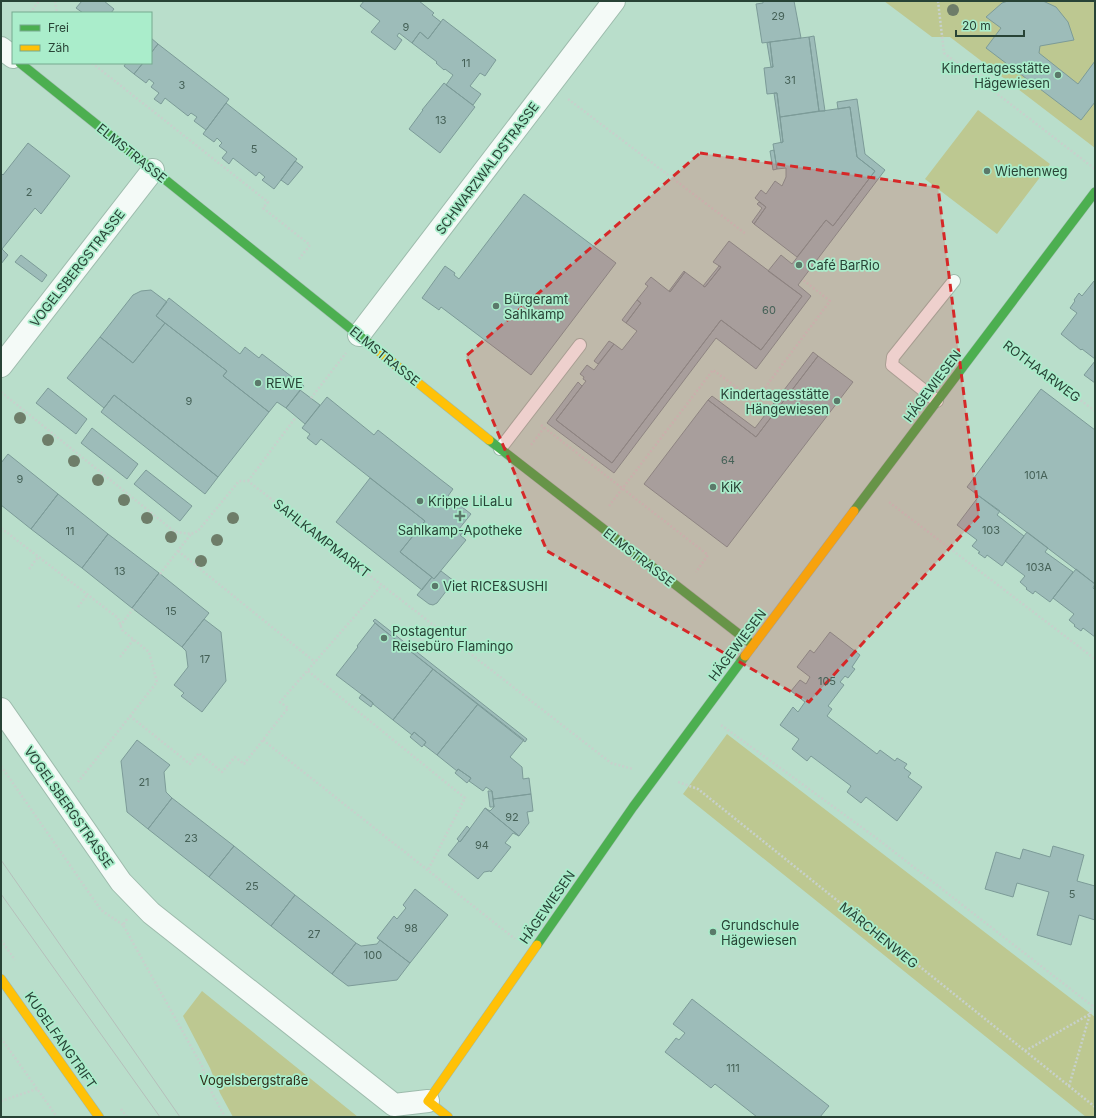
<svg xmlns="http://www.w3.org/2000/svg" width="1096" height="1118" font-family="Inter,sans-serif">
	<rect width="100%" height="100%" fill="#b9decb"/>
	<path fill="#bdc891" d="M 884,1 L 1095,1 L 1095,148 L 950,37 L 932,37 Z
		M 978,110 L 1050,164 L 997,234 L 925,179 Z
		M 727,734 L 1095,1017 L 1095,1117 L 1086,1117 L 683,794 Z
		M 202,991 L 358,1117 L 233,1117 L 220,1093 L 210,1068 L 183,1016 Z"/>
	<path fill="#9dbcb9" stroke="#7c9b98" d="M 82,1 L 104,1 L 114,9 L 111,13 L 83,13 L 76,8 Z
		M 364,1 L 419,1 L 434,13 L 432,15 L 441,22 L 428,39 L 420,32 L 412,43 L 399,33 L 397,36 L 402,40 L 395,50 L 371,32 L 380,21 L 360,6 Z
		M 763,1 L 794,1 L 801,38 L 762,43 L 756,4 L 763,3 Z
		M 1008,1 L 1043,1 L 1056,7 L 1068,22 L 1074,40 L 1040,46 L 1039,53 L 1078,84 L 1095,61 L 1095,102 L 1081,120 L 986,48 L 1001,28 L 986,17 L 1002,3 Z
		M 443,19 L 496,60 L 485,76 L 480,73 L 470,86 L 481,94 L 473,105 L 446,85 L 453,75 L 445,69 L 444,70 L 436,63 L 437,62 L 412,43 L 420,32 L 428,39 Z
		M 814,36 L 825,111 L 819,111 L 809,37 Z
		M 809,37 L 819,111 L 780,117 L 777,93 L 767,94 L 764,68 L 773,67 L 770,42 Z
		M 151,38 L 158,44 L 151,53 Z
		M 770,42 L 773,67 L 771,67 L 767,43 Z
		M 158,44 L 229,99 L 206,130 L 194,121 L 197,117 L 191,113 L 188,116 L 165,98 L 161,104 L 154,99 L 159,93 L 151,87 L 154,83 L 149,79 L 146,83 L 134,74 L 143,63 L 151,63 L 151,53 Z
		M 126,63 L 143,63 L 134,74 L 124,66 Z
		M 444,83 L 475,107 L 440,153 L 409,129 L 423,110 L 422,110 Z
		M 774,93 L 777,93 L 783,142 L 781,143 Z
		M 857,99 L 865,154 L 885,170 L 798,285 L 811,296 L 756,369 L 716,338 L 614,473 L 547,423 L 578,382 L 582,386 L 556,420 L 612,463 L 721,320 L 761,350 L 802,296 L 768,271 L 781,255 L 792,264 L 826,220 L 833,226 L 875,171 L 857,157 L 850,107 L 838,109 L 837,102 Z
		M 226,103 L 297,159 L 274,189 L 262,180 L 265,177 L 259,172 L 256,176 L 233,158 L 229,164 L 222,158 L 227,152 L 219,146 L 222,143 L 217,138 L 214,142 L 203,134 Z
		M 850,107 L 857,157 L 875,171 L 833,226 L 826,220 L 797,257 L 754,224 L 766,207 L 755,198 L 761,190 L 766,194 L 775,181 L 782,186 L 786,177 L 786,168 L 777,169 L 773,144 L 783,142 L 780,117 Z
		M 28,143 L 70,176 L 41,214 L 35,208 L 2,249 L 8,255 L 1,264 L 1,173 L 3,175 Z
		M 774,150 L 777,169 L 773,170 L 770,151 Z
		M 295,161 L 303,167 L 288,185 L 281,180 Z
		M 524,194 L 616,263 L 531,375 L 441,307 L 439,310 L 422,298 L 445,266 L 455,273 L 454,275 L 459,279 Z
		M 759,202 L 766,207 L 754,224 L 752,222 L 762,208 L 757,204 Z
		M 729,241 L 802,296 L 761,350 L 721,320 L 612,463 L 556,420 L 586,381 L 583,379 L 584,377 L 580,374 L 587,365 L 594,370 L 614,344 L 622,350 L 637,331 L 626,323 L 641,303 L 637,300 L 648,286 L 645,284 L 651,277 L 670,292 L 685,272 L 705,287 L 721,267 L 713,262 Z
		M 21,255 L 47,275 L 42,282 L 15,262 Z
		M 719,266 L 721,267 L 705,287 L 703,286 Z
		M 684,271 L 685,272 L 670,292 L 669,291 Z
		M 1094,281 L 1095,281 L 1095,359 L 1082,349 L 1081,350 L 1061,334 L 1077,313 L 1070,308 L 1075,301 L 1074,300 L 1079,293 L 1082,296 Z
		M 151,290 L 167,302 L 156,316 L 165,323 L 133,363 L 100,337 L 133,295 L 141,291 Z
		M 169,298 L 240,354 L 245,347 L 259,358 L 262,354 L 304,386 L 286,408 L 277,402 L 269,412 L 223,376 L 227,371 L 156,316 Z
		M 637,300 L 641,303 L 626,323 L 622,320 Z
		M 165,323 L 227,371 L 223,376 L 269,412 L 218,477 L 114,395 L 104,408 L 67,378 L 100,337 L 133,363 Z
		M 609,341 L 614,344 L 598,364 L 594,361 Z
		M 813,352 L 818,356 L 756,437 L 708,400 L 712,396 L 755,428 Z
		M 818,356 L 853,382 L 727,547 L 644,484 L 708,400 L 756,437 Z
		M 1095,361 L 1095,383 L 1084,375 Z
		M 48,388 L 87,419 L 76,434 L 36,403 Z
		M 1041,389 L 1095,430 L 1095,584 L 967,487 Z
		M 300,390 L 320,405 L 305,424 L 286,408 Z
		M 114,395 L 218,477 L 205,494 L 101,412 Z
		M 327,397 L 374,435 L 378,430 L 440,479 L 453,489 L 448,496 L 471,514 L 459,529 L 463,533 L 460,535 L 466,540 L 434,579 L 400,552 L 425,521 L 321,439 L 316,445 L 307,438 L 310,434 L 302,428 Z
		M 92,428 L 138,464 L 127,479 L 81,443 Z
		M 8,454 L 58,494 L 31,529 L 1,505 L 1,463 Z
		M 146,470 L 192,506 L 180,521 L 134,484 Z
		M 370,478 L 425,521 L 400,552 L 432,577 L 422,590 L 336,522 Z
		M 58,494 L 108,534 L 82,568 L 31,529 Z
		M 979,496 L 1000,511 L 997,515 L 1024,536 L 1002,566 L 987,555 L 985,558 L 978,553 L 980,552 L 972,546 L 977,540 L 957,525 Z
		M 1027,532 L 1048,548 L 1045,552 L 1073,572 L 1050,602 L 1035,591 L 1033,594 L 1026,589 L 1027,588 L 1020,582 L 1025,576 L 1005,561 Z
		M 108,534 L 159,573 L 132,608 L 82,568 Z
		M 1076,569 L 1095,584 L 1093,588 L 1095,590 L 1095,637 L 1083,628 L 1081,631 L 1074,626 L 1075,625 L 1069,620 L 1074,614 L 1053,598 Z
		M 441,571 L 454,581 L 437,603 L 433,605 L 429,604 L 417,595 L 432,577 L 434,579 Z
		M 159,573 L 209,613 L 182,647 L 132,608 Z
		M 204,619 L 221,632 L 226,681 L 202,712 L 181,696 L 184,693 L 174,685 L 188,667 L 186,651 L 182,647 Z
		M 375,619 L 527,739 L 525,742 L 381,628 L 373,621 Z
		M 375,623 L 433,669 L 393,720 L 373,704 L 373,703 L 336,675 L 358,647 L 357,646 Z
		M 830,632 L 860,655 L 852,667 L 855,669 L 848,678 L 845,676 L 840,682 L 844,685 L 828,706 L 832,709 L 827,716 L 877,754 L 880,750 L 895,761 L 897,758 L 907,764 L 904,768 L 911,773 L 908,777 L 922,787 L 897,821 L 866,797 L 861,803 L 847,792 L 851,786 L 811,756 L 807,761 L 792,749 L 799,739 L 780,725 L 793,707 L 798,712 L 805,702 L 791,691 L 800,680 L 806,684 L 810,677 L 797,667 L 810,650 L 814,653 Z
		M 433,669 L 478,704 L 437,755 L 424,745 L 426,742 L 414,732 L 412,735 L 393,720 Z
		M 362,694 L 373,703 L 371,707 L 359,698 Z
		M 478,704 L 524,740 L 510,757 L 522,767 L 523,779 L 529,778 L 531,794 L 493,799 L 492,791 L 486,787 L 483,791 L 469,781 L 471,778 L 458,769 L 457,771 L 437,755 Z
		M 414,732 L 426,742 L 422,747 L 410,737 Z
		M 137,740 L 170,765 L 164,772 L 166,792 L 172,798 L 148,829 L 127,812 L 121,761 Z
		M 458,769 L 471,778 L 467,783 L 455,773 Z
		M 488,791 L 492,791 L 494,807 L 490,807 Z
		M 531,794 L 533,811 L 527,812 L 529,823 L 519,836 L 485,808 L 490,811 L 494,807 L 493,799 Z
		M 172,798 L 234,846 L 209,877 L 148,829 Z
		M 485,808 L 519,836 L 513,833 L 505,843 L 511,847 L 491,872 L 490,871 L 484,872 L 478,879 L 448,855 L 459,841 L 460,842 Z
		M 467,826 L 470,829 L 460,842 L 457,839 Z
		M 234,846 L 295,895 L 271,926 L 209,877 Z
		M 1053,846 L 1084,855 L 1077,881 L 1095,886 L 1095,920 L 1079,915 L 1071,945 L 1037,935 L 1049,892 L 1017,883 L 1013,897 L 985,889 L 996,852 L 1020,859 L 1023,849 L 1050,857 Z
		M 415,889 L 448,915 L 410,963 L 377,938 L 394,916 L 397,919 L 406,908 L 403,905 Z
		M 295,895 L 356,943 L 332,974 L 271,926 Z
		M 380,940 L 410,963 L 397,980 L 348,986 L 332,974 L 356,943 L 361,946 L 377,944 Z
		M 692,999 L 829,1106 L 820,1117 L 757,1117 L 715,1084 L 711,1088 L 665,1052 L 676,1038 L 679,1040 L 685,1033 L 673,1024 Z"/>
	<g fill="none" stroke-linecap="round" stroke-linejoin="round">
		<g stroke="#9dbbac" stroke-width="14">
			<path id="lane" d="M 937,401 L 892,365 L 893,357 L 954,281
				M 500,449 L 580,345"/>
		</g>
		<g stroke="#9dbbac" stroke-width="24">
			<path id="street" d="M 1,48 L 13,57
				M 359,335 L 614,1
				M 1,366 L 153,170
				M 1,709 L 121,882 L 151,913 L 394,1105 L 428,1101"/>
		</g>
		<g stroke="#9dbbac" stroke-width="10">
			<path id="fast" d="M 20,63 L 376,349
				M 489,440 L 753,645
				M 854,511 L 1095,192
				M 537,945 L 633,807 L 745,656"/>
		</g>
		<g stroke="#9dbbac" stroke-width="10">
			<path id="slow" d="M 376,349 L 489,440
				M 745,656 L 854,511
				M 1,979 L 99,1117
				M 448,1117 L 428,1101 L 537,945"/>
		</g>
		<path stroke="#c7d1cc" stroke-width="2.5" stroke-dasharray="2 2" stroke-linecap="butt" d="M 55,1 L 57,13
			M 938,1 L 944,53 L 1095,169
			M 30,13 L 39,1
			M 92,63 L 268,202 L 263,208 L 310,245 L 299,259
			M 568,99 L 746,234
			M 1007,345 L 1095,411
			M 1,392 L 175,532 L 191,534 L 198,531 L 239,481 L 248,481 L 611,763 L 633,769
			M 311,398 L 346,353
			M 541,425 L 708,555 L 696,572
			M 531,445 L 544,428
			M 248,481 L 296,417
			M 889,502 L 1095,659
			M 609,506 L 713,370 L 755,401 L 830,301 L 802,279
			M 1,528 L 118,618 L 122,630 L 149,652 L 157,682 L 78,782
			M 178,551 L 315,662
			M 29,569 L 38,557
			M 160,574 L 191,534
			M 78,607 L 87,595
			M 120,626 L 133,609
			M 120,657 L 134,639
			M 308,671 L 465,798 L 428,870
			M 130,716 L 190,764 L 199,753 L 222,772 L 235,757 L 244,764 L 288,708 L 280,702 L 382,585
			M 721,725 L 875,837 L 1095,1008
			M 263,740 L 515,939
			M 1,766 L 101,910 L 123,925
			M 678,782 L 698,789 L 1095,1107
			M 127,919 L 123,925 L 202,1066 L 211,1091 L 225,1117
			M 1,940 L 15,960
			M 1090,1014 L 1092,1006 L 1095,1003
			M 1,1038 L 57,1117
			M 1025,1051 L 1090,1014 L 1069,1086
			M 1,1101 L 37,1089
			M 121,1109 L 127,1117"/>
		<use href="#lane" stroke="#f4faf7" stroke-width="12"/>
		<use href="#street" stroke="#f4faf7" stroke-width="22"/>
		<use href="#fast" stroke="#4caf50" stroke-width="9"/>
		<use href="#slow" stroke="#ffc107" stroke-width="9"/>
		<path stroke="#b6bfbb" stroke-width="1" d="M 1,860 L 180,1117
			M 1,894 L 160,1117"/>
	</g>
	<g fill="#6e7d69">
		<circle cx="953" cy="10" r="6"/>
		<circle cx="20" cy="418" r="6"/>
		<circle cx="48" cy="440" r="6"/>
		<circle cx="74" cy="461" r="6"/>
		<circle cx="98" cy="480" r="6"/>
		<circle cx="124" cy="500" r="6"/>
		<circle cx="147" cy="518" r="6"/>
		<circle cx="233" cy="518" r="6"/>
		<circle cx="171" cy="537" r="6"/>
		<circle cx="217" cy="540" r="6"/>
		<circle cx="201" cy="561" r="6"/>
	</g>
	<path fill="#d62828" fill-opacity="0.2" stroke="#d62828" stroke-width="3" stroke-dasharray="8 5" stroke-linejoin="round" d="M 700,153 L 938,187 L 979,516 L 809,702 L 547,551 L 466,356 Z"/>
	<g fill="#5b796a" stroke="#aaedcb" stroke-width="1.5">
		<circle cx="1058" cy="75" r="4"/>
		<circle cx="987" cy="171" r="4"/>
		<circle cx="799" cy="265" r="4"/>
		<circle cx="496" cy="306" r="4"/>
		<circle cx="258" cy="383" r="4"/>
		<circle cx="837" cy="401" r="4"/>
		<circle cx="713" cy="487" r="4"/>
		<circle cx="420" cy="501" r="4"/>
		<path d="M458 510h4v4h4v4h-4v4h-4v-4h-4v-4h4z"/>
		<circle cx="435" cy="586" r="4"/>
		<circle cx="384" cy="638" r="4"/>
		<circle cx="713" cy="932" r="4"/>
	</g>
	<g text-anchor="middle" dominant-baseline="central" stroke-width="3.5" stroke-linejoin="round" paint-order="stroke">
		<g font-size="11" fill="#456157">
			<text x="778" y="16">29</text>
			<text x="406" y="27">9</text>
			<text x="466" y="63">11</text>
			<text x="790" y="80">31</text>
			<text x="182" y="85">3</text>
			<text x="441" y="120">13</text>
			<text x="254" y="149">5</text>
			<text x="29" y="192">2</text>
			<text x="769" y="310">60</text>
			<text x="189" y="401">9</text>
			<text x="728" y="460">64</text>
			<text x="1036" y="475">101A</text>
			<text x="20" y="479">9</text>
			<text x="991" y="530">103</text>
			<text x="70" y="531">11</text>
			<text x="1039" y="567">103A</text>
			<text x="120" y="571">13</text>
			<text x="171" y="611">15</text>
			<text x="205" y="659">17</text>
			<text x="827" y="681">105</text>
			<text x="144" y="782">21</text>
			<text x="512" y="817">92</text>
			<text x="191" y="838">23</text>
			<text x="482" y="845">94</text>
			<text x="252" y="886">25</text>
			<text x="1072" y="894">5</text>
			<text x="411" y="928">98</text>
			<text x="314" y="934">27</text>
			<text x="373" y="955">100</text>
			<text x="733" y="1068">111</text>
		</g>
		<g font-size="13" fill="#284336" stroke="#aaedcb" text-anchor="start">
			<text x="1050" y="68" text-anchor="end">Kindertagesstätte<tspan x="1050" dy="15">Hägewiesen</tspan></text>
			<text x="995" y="171">Wiehenweg</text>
			<text x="807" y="265">Café BarRio</text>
			<text x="504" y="299">Bürgeramt<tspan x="504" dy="15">Sahlkamp</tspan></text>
			<text x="266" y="383">REWE</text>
			<text x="829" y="394" text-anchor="end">Kindertagesstätte<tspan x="829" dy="15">Hängewiesen</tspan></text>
			<text x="721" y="487">KiK</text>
			<text x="428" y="501">Krippe LiLaLu</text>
			<text x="460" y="530" text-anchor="middle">Sahlkamp-Apotheke</text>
			<text x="443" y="586">Viet RICE&amp;SUSHI</text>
			<text x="392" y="631">Postagentur<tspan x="392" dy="15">Reisebüro Flamingo</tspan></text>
			<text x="721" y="925">Grundschule<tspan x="721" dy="15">Hägewiesen</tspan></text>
		</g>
		<g font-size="13" fill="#284336" stroke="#aaedcb">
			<text transform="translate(132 153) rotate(39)">ELMSTRASSE</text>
			<text transform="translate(487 168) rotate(-53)">SCHWARZWALDSTRASSE</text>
			<text transform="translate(77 268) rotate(-52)">VOGELSBERGSTRASSE</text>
			<text transform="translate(385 356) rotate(39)">ELMSTRASSE</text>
			<text transform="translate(1042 371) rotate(37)">ROTHAARWEG</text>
			<text transform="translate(932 386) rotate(-53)">HÄGEWIESEN</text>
			<text transform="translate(322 538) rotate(38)">SAHLKAMPMARKT</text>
			<text transform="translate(639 557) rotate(38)">ELMSTRASSE</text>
			<text transform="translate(737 645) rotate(-53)">HÄGEWIESEN</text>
			<text transform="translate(69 807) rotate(55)">VOGELSBERGSTRASSE</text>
			<text transform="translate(547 907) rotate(-55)">HÄGEWIESEN</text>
			<text transform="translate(879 935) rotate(39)">MÄRCHENWEG</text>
			<text transform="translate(61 1040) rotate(55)">KUGELFANGTRIFT</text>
		</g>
		<g font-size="13" fill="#302d19" stroke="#aaedcb">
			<text x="254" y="1080">Vogelsbergstraße</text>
		</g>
	</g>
	<rect width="1096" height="1118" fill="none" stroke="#284336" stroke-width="4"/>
	<rect x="12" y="12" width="140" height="52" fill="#aaedcb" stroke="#76a98f"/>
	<rect x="20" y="25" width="20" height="6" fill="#4caf50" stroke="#76a98f"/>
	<text x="48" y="32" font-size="12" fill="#284336">Frei</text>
	<rect x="20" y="45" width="20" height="6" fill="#ffc107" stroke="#76a98f"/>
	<text x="48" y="52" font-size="12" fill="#284336">Zäh</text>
	<path d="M956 30v6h68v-6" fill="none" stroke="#284336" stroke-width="2"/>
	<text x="962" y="30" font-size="12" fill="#284336" stroke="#aaedcb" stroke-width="3" paint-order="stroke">20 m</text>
</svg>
